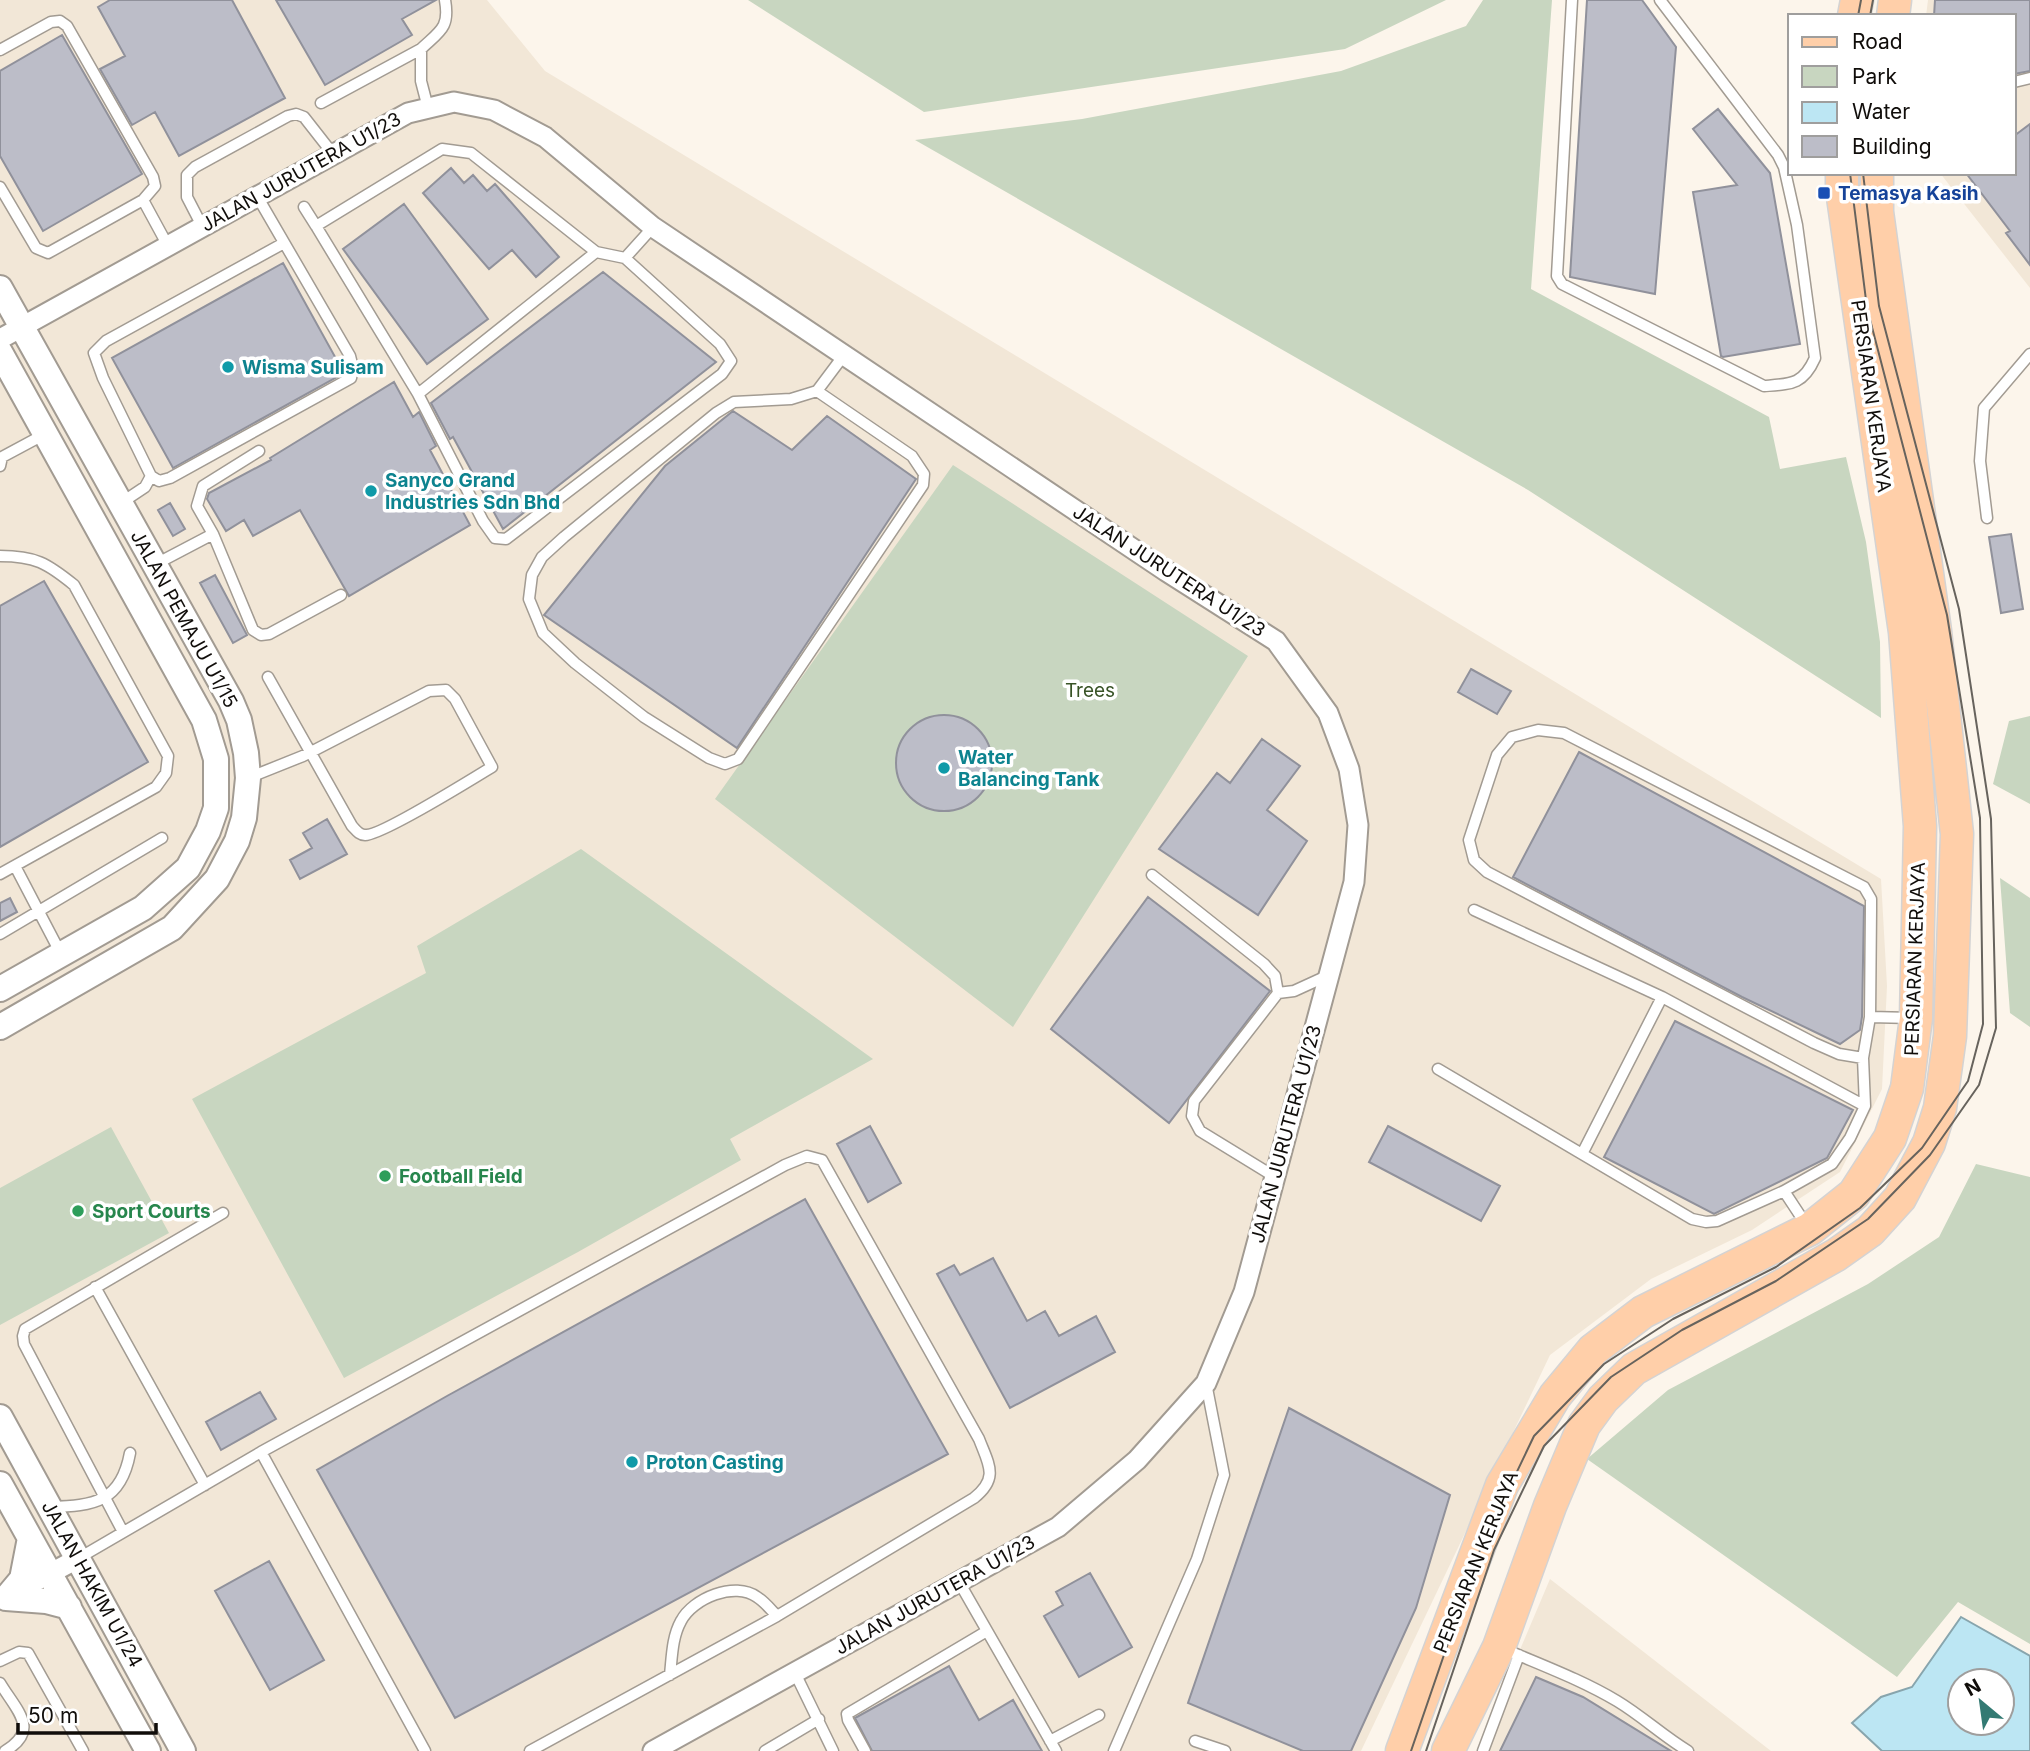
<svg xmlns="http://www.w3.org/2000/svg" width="2030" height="1751" font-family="Inter,sans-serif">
	<rect width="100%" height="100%" fill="#fcf5eb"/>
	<path fill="#f2e7d7" d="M 0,0 L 487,0 L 545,71 L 1881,879 L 1887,986 L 1882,1089 L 1840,1172 L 1752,1230 L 1651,1279 L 1550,1355 L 1361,1751 L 0,1751 Z
		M 1928,0 L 2030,0 L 2030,288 L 1940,173 L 2014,173 L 2014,16 L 1926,16 Z
		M 1550,1579 L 1771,1751 L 1477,1751 Z"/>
	<path fill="#c8d6c0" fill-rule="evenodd" d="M 748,0 L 1446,0 L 1345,49 L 924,112 Z
		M 1483,0 L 1552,0 L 1531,289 L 1769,417 L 1780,469 L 1846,457 L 1866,542 L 1880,642 L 1881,718 L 1528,490 L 915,140 L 1082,119 L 1341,71 L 1466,26 Z
		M 953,465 L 1248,656 L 1013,1027 L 715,799 ZM 949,715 C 981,724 1002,749 987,783 C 981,796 969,807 955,809 C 887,822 869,721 949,715 Z
		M 2030,716 L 2030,804 L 1993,784 L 2009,721 Z
		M 581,849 L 873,1059 L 730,1139 L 741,1160 L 578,1252 L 344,1378 L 192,1099 L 426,973 L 417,946 Z
		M 2000,878 L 2030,898 L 2030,1027 L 2010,1013 Z
		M 111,1127 L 169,1233 L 0,1325 L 0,1188 Z
		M 1976,1164 L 2030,1177 L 2030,1644 L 1958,1602 L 1897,1677 L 1587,1459 L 1668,1390 L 1868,1284 L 1939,1237 Z"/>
	<path fill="#bce6f3" stroke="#88a5ad" stroke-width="2" fill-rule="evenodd" d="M 1961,1617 L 2030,1656 L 2030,1751 L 1882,1751 L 1852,1723 L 1881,1697 L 1912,1687 ZM 1960,1681 L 2002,1681 L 2002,1723 L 1960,1723 Z"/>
	<path fill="#bcbdc8" stroke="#90919b" stroke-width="2" d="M 110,0 L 232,0 L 285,98 L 179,156 L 155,112 L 132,125 L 100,69 L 125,56 L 98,7 Z
		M 276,0 L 436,0 L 402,19 L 412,35 L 325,85 Z
		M 1587,0 L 1642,0 L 1676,47 L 1655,294 L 1570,277 Z
		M 1935,0 L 2030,0 L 2030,71 L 2014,74 L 2014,16 L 1934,16 Z
		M 62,35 L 142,174 L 43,231 L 0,156 L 0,71 Z
		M 1718,109 L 1770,173 L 1800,344 L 1723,357 L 1721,356 L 1693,192 L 1737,185 L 1693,129 Z
		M 2030,124 L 2030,265 L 2006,233 L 2010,231 L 1966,173 L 2014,173 L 2014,136 Z
		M 451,168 L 464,183 L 473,175 L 487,191 L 495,184 L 559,257 L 536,277 L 512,250 L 489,269 L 423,193 Z
		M 404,204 L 488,319 L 427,364 L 343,249 Z
		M 283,263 L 344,373 L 173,468 L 112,358 Z
		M 603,272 L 716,362 L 503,529 L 453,437 L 450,439 L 431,403 Z
		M 394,382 L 413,417 L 419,412 L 436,446 L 430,450 L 470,525 L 349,596 L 300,510 L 253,536 L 244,520 L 226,531 L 207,499 L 209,493 L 271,460 L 270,458 Z
		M 733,411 L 792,450 L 827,416 L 916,479 L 737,748 L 544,615 L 665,466 Z
		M 170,503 L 185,529 L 173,536 L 158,510 Z
		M 2011,534 L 2023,609 L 2001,613 L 1989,537 Z
		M 215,575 L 247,635 L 233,643 L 200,583 Z
		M 44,581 L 148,762 L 0,847 L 0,606 Z
		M 1471,669 L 1511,691 L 1497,714 L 1458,692 Z
		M896 763a48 48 0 1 1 96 0a48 48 0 1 1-96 0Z
		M 1262,739 L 1300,766 L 1267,810 L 1307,841 L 1258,915 L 1159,849 L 1217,773 L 1230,783 Z
		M 1579,752 L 1864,906 L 1862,1017 L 1860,1030 L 1840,1044 L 1742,997 L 1513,877 Z
		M 327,819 L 347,854 L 300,879 L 290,860 L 312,848 L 303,833 Z
		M 1148,897 L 1270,991 L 1169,1123 L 1051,1029 Z
		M 10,898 L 17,912 L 0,921 L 0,903 Z
		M 1675,1021 L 1853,1110 L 1827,1158 L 1714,1214 L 1604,1157 Z
		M 870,1126 L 901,1183 L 868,1202 L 837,1144 Z
		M 1388,1126 L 1500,1186 L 1481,1221 L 1369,1162 Z
		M 805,1199 L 948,1454 L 455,1718 L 317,1470 L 447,1396 Z
		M 993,1258 L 1027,1321 L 1045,1311 L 1059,1336 L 1096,1316 L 1115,1352 L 1010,1408 L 937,1274 L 954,1265 L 960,1275 Z
		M 260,1392 L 276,1419 L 221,1450 L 206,1422 Z
		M 1289,1408 L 1450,1495 L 1416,1608 L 1351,1751 L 1303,1751 L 1188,1703 Z
		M 269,1561 L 324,1660 L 270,1690 L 215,1591 Z
		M 1090,1573 L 1132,1647 L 1079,1677 L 1044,1616 L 1063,1605 L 1056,1592 Z
		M 949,1666 L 979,1720 L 1013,1700 L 1042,1751 L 872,1751 L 855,1718 Z
		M 1536,1677 L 1583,1697 L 1671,1751 L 1500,1751 Z"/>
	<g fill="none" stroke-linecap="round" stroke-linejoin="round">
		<g stroke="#a29b92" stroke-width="13">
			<path id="service" d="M 1572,0 L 1557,276 L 1562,284 L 1764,386 C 1791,384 1803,385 1815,358 L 1797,225 L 1784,167 L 1778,155 L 1660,0
				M 0,50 L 51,22 L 60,21 L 67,26 L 153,177 L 155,186 L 143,200 L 48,253 L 36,248 L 0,187
				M 2014,82 L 2030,78
				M 321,103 L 421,49
				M 428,108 L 421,81 L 421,49 C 440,31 450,28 445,0
				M 257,196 L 350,356 L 353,368 L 351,378 L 170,478 L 159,481 L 151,476 L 103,378 L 94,353 L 106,341 L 284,243
				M 143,200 L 168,246
				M 304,207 L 316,226
				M 202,226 L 187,197 L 187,175 L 195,167 L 288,116 L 296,114 L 304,117 L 333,154
				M 596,252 L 418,394 L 483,521 L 495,538 L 506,539 L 722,374 L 731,361 L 720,344 L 625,258
				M 817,391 L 912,456 L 924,474 L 923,485 L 738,759 L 725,764 L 709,758 L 644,717 L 575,663 L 543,633 L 529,599 L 532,575 L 542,557 L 564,537 L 716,413 L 734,402 L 791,399 L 817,391 L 844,355
				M 418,394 L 316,226 L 442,149 L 471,153 L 596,252 L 625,258 L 653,227
				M 0,466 L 2,457 L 45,434
				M 121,503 L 145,487 L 151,476
				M 1987,518 L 1980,461 L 1984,408 L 2030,354
				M 213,534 L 253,630 L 261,635 L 269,634 L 341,595
				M 0,556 C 35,556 47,563 74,585 L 168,756 L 166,773 L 156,787 L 0,874
				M 154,565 L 213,534 L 197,506 L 203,486 L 259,451
				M 248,778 L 303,756 L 311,752 L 429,691 L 446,690 L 455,699 L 492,767 C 474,778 379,837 365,835 C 359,835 356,830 352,826 L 268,677
				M 15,866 L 61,954
				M 1152,875 L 1264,964 L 1275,976 L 1278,993 L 1194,1101 L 1192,1116 L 1200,1131 L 1275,1177
				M 1474,910 L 1662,997 L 1865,1106
				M 0,934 L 162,838
				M 1278,993 L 1294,991 L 1329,975
				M 1870,1017 L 1912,1018
				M 1438,1069 L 1692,1219 L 1706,1222 L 1717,1221 L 1784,1191 L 1807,1226
				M 1582,1154 L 1662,997
				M 1784,1191 L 1832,1164 L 1850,1138 L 1865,1106 L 1863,1058 L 1870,1017 L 1871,909 L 1871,899 L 1864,887 L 1564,733 L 1538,730 L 1512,737 L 1497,755 L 1469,840 L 1474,860 L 1487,872 L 1814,1043 L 1839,1054 L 1863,1058
				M 95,1287 L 205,1485
				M 261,1452 L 425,1751
				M 50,1507 C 94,1506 121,1502 130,1453
				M 123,1532 L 24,1344 L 23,1336 L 25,1329 L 223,1213
				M 79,1558 L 261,1452 L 785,1165 L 807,1156 L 822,1160 L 979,1439 C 989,1465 999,1478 974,1498 L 777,1616 L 530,1751
				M 959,1582 L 1056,1751
				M 1502,1648 C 1541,1665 1580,1679 1617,1701 C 1642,1716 1663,1736 1688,1751
				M 0,1661 L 19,1652 L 28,1653 L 83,1751
				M 795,1673 L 833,1751
				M 670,1675 C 672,1657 672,1637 681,1621 C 693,1598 735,1581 757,1597 C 765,1602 771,1610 777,1616
				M 0,1683 C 16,1710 41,1730 5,1751
				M 1050,1741 L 1099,1715
				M 1195,1741 L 1225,1751
				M 765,1751 L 819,1719
				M 865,1751 L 848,1720 L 847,1714 L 987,1631
				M 1114,1751 L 1197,1559 L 1224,1475 L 1206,1383
				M 1483,1751 L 1519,1655"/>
		</g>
		<g stroke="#a29b92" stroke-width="23">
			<path id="minor" d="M 0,339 L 408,113 L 454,102 L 494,110 L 545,137 L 653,227 L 1166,571 L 1276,641 L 1328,713 L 1349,769 L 1358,825 L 1354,882 L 1244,1292 L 1206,1383 L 1137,1460 L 1058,1527 L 653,1751
				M 10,1595 L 77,1559"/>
		</g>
		<g stroke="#a29b92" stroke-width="28">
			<path id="tertiary" d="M 0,288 L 231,701 L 239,720 L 246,753 L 248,778 L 244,818 L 237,841 L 217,879 L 172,928 L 0,1027
				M 0,352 L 204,720 L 216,759 L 216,808 L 208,831 L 188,868 L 143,908 L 0,989
				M 0,1417 L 183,1751
				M 0,1484 L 148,1751
				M 6,1598 L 22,1579 L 30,1538
				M 6,1598 L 46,1601 L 69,1607"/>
		</g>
		<g stroke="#d4d3d3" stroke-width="35">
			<path id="primary" d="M 1854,16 L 1857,0
				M 1893,16 L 1895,0
				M 1402,1751 L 1502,1485 L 1555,1396 L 1593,1350 L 1643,1312 L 1810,1229 L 1854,1194 L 1890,1138 L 1907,1088 L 1916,1018 L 1920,826 L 1905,632 L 1842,190 L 1842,173
				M 1448,1751 L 1499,1647 L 1550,1506 L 1584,1425 L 1603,1399 L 1634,1369 L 1836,1255 L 1870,1231 L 1900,1198 L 1929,1143 L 1940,1108 L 1950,1036 L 1957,834 L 1935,631 L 1877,212 L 1877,173"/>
		</g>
		<use href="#service" stroke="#fff" stroke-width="10"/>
		<use href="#minor" stroke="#fff" stroke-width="19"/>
		<use href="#tertiary" stroke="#fff" stroke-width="24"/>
		<use href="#primary" stroke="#ffcfa9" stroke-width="32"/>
		<path stroke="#67635d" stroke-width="2" d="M 1858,16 L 1861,0
			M 1870,16 L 1873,0
			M 1411,1751 L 1481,1547 L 1534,1436 L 1604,1364 L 1673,1319 L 1776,1267 L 1860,1208 L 1922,1148 L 1968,1081 L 1983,1024 L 1980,818 L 1947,615 L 1867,308 L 1850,173
			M 1426,1751 L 1494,1550 L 1544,1446 L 1611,1377 L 1682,1330 L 1776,1281 L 1868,1219 L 1930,1155 L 1979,1085 L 1996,1028 L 1991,819 L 1959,609 L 1879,306 L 1863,173"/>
	</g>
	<rect fill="#1a4fb4" stroke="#fff" stroke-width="2.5" x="1817" y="186" width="14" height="14" rx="3.5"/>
	<g fill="#0f9aa8" stroke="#fff" stroke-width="2.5">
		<circle cx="228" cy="367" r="7"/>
		<circle cx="371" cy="491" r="7"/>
		<circle cx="944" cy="768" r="7"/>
		<circle cx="632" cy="1462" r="7"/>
	</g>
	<g fill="#2e9e5b" stroke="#fff" stroke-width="2.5">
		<circle cx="385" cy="1176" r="7"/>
		<circle cx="78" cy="1211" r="7"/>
	</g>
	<g text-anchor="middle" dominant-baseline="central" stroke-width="7" stroke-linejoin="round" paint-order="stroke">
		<g font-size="19" fill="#100d0a" stroke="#fff">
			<text transform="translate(301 172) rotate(-29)">JALAN JURUTERA U1/23</text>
			<text transform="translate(1871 396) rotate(82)">PERSIARAN KERJAYA</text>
			<text transform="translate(1169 571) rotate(33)">JALAN JURUTERA U1/23</text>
			<text transform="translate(184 619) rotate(61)">JALAN PEMAJU U1/15</text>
			<text transform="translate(1915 959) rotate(-88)">PERSIARAN KERJAYA</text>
			<text transform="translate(1286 1134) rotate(-75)">JALAN JURUTERA U1/23</text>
			<text transform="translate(1476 1562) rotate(-68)">PERSIARAN KERJAYA</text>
			<text transform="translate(92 1584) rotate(61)">JALAN HAKIM U1/24</text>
			<text transform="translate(935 1595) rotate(-29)">JALAN JURUTERA U1/23</text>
		</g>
		<g font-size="19" font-weight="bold" fill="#164399" stroke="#fff" text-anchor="start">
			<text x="1838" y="193">Temasya Kasih</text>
		</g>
		<g font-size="19" font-weight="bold" fill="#0d838f" stroke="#fff" text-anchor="start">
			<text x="242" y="367">Wisma Sulisam</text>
			<text x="385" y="480">Sanyco Grand<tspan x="385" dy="22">Industries Sdn Bhd</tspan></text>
			<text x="958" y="757">Water<tspan x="958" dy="22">Balancing Tank</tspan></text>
			<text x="646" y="1462">Proton Casting</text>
		</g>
		<g font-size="19" fill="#385326" stroke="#fff">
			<text x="1090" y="690">Trees</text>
		</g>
		<g font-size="19" font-weight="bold" fill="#27864d" stroke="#fff" text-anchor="start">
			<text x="399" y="1176">Football Field</text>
			<text x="92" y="1211">Sport Courts</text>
		</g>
	</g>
	<rect x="1788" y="14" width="228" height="161" fill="#ffffff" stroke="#9f9e9d" stroke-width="2"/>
	<rect x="1802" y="37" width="35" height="10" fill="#ffcfa9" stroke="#9f9e9d" stroke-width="2"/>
	<text x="1852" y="49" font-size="21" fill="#100d0a">Road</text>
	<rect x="1802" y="66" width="35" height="21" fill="#c8d6c0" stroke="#9f9e9d" stroke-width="2"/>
	<text x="1852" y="84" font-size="21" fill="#100d0a">Park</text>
	<rect x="1802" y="102" width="35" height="21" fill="#bce6f3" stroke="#9f9e9d" stroke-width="2"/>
	<text x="1852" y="119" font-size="21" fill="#100d0a">Water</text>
	<rect x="1802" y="136" width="35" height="21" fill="#bcbdc8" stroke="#9f9e9d" stroke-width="2"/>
	<text x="1852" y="154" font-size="21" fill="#100d0a">Building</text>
	<g transform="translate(1981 1702) rotate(331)"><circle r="33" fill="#ffffff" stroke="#9f9e9d" stroke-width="2"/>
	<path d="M0-5L12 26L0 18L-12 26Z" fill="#337a73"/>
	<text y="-10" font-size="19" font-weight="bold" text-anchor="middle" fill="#100d0a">N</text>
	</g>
	<path d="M18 1723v10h138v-10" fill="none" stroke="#100d0a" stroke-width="3.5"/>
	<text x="28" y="1723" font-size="21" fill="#100d0a" stroke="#ffffff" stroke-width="5" paint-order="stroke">50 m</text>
</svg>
